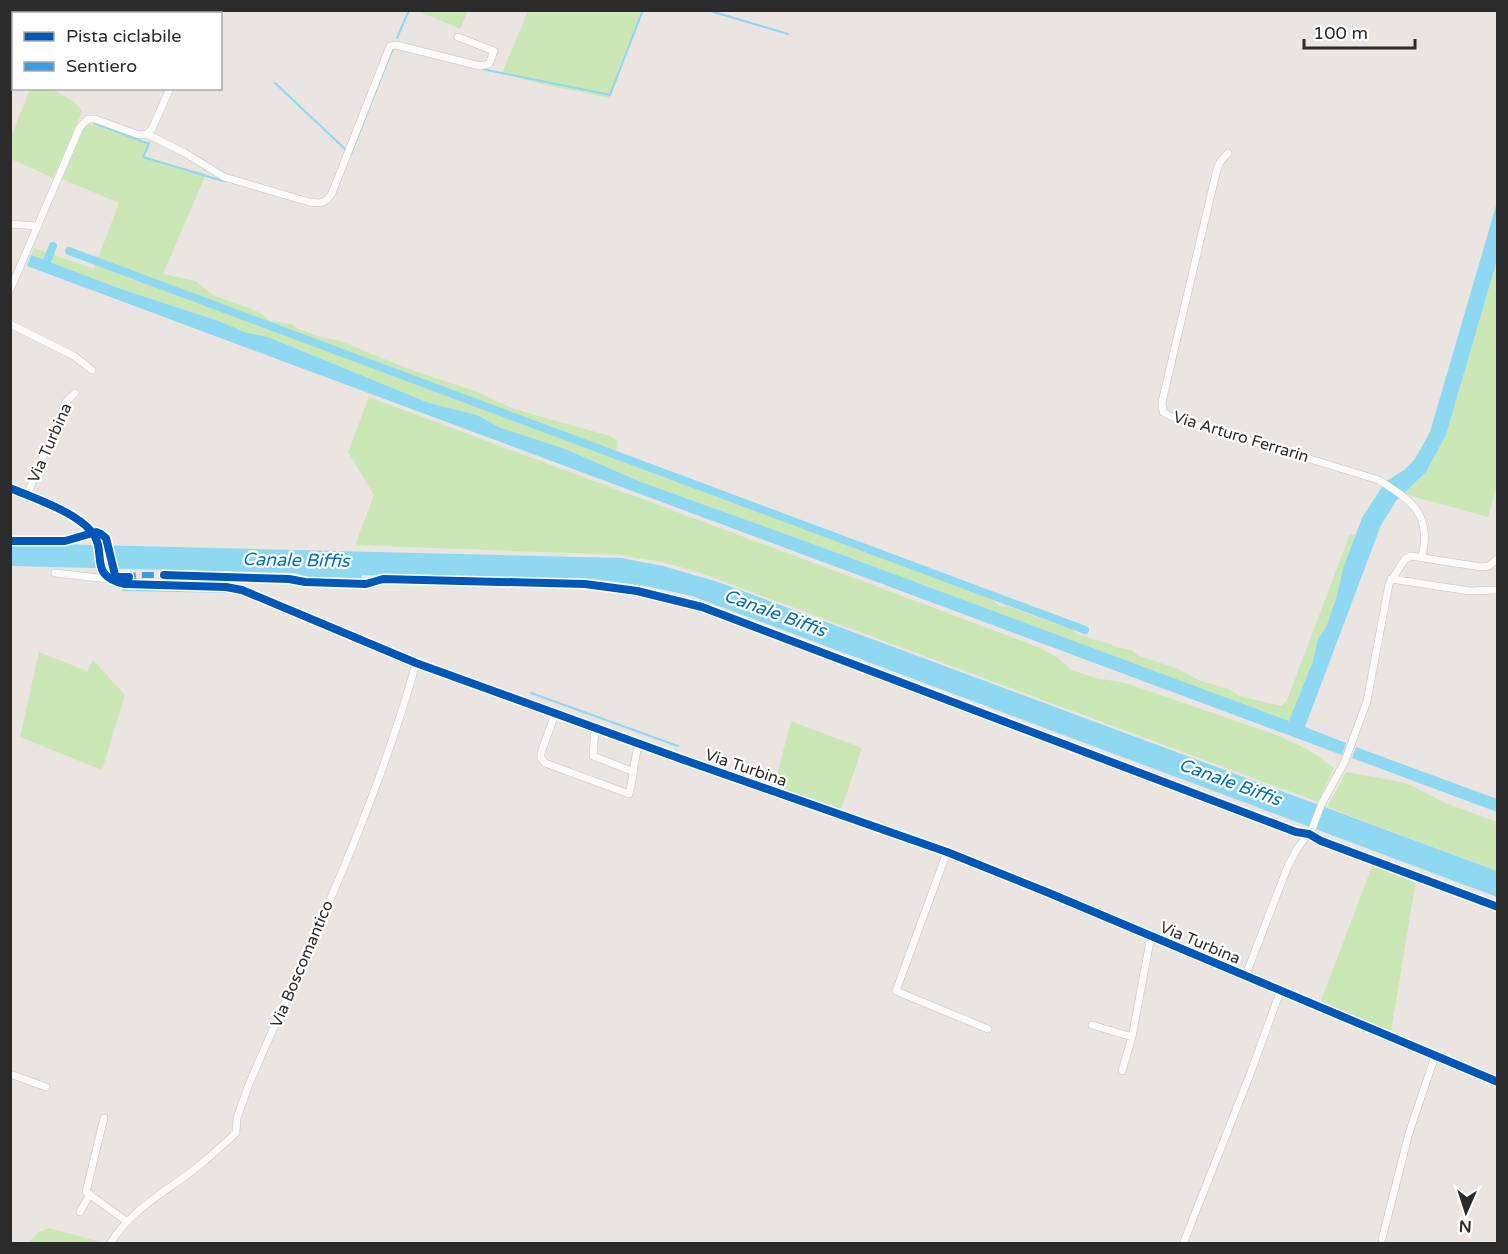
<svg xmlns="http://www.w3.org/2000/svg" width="1508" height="1254" font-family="'Varela Round',sans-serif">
	<rect width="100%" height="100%" fill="#eae5e0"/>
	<path fill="#cbe7b6" d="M 18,10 L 139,10 L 139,11 L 138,14 L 16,13 Z
		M 418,11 L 468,11 L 460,29 Z
		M 528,11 L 643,11 L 609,98 L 536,83 L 502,73 Z
		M 30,89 C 35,89 41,88 46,88 C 56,90 80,103 82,112 L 53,178 L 11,159 L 11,137 Z
		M 90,123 L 146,142 L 151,141 L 143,157 L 206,174 L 163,274 L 196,281 L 213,295 L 259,312 L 270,321 L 292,324 L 298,329 L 320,337 L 340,341 L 409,369 L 475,391 L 514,409 L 610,436 L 617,440 L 618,446 L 615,451 L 608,451 L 601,445 L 595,447 L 599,452 L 663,477 L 664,475 L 673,474 L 676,477 L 683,475 L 698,490 L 708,494 L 991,598 L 999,606 L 1010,607 L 1056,624 L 1073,628 L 1077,634 L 1110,644 L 1115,647 L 1131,650 L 1139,656 L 1176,668 L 1201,681 L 1229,689 L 1239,696 L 1282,706 L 1287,700 L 1350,534 L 1355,535 L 1343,568 L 1336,599 L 1326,627 L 1318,639 L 1313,661 L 1289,722 L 813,544 L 641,482 L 565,449 L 501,428 L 477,415 L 429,403 L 268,337 L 244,332 L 219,321 L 121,289 L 31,255 L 34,248 L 94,269 L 119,203 L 62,179 L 84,128 Z
		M 1497,260 L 1498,481 L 1488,517 L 1404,494 L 1426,472 L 1446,435 Z
		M 369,397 L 993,630 L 1038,647 L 1058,658 L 1071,670 L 1096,678 L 1126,683 L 1279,736 L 1309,750 L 1334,768 L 1318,802 L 698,572 L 662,562 L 620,555 L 355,545 L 374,495 L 348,452 Z
		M 39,652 L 87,671 L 93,660 L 125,695 L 102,770 L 20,737 Z
		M 791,721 L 862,748 L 841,810 L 774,787 Z
		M 1346,772 L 1395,781 L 1411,785 L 1445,803 L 1497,822 L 1497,871 L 1327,807 Z
		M 1373,864 L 1416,880 L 1391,1032 L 1320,1003 Z
		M 49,1228 L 104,1243 L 28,1243 L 39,1232 Z"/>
	<path fill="#8ed8f1" d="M 1498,199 L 1497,260 L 1446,435 L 1426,472 L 1396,501 L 1381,525 L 1305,727 L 1346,743 L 1342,755 L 27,266 L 31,255 L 121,289 L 219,321 L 244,332 L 268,337 L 429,403 L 477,415 L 501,428 L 565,449 L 641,482 L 813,544 L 1289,721 L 1313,661 L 1318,639 L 1326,627 L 1336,599 L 1343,568 L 1362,518 L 1385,482 L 1404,470 L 1415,459 L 1430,432 Z
		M 11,543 L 622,558 L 663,566 L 718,582 L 1497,871 L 1497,897 L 692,596 L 646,586 L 594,579 L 362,575 L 361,580 L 311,578 L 295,573 L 11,566 Z
		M 1356,747 L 1497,799 L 1497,812 L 1352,758 Z"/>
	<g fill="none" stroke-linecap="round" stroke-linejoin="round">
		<path stroke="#8ed8f1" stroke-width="2" d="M 707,10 L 788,34
			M 397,38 L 409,10
			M 482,69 L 610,95 L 643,10
			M 275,83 L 345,149
			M 94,123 L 149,144 L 143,157 L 223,181
			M 351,154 L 393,48
			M 123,590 L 232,592
			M 320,627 L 384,654
			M 531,693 L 678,746"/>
		<path stroke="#8ed8f1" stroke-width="8" d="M 69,251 L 1085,630
			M 47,267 L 45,266 L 53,246"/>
		<g stroke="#c3c1c2" stroke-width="8">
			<path id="minor" d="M 202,14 L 204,10
				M 147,134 L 185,153 L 224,177 L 309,202 C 321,204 326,203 332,193 L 390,46 L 396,45 L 480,66 L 489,64 L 494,51 L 458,37
				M 1228,153 L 1220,162 L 1217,169 L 1162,402 L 1163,412 L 1172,417 L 1379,480 C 1412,501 1432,514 1422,557
				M 10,224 L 38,226
				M 10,290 L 80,127 L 88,119 L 95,119 L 139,135 L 147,134 L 152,129 L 170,88
				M 10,324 L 74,356 L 92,370
				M 27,495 L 66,402 L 75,393
				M 55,573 L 108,579
				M 1391,579 L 1470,591 L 1496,590
				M 555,714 L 541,753 L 541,758 L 545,763 L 629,794 C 634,776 633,762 639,744
				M 595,729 L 593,756 L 634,772
				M 947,852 L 896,991 L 988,1029
				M 1245,977 L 1288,866 L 1297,849 L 1312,829 L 1322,803 L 1345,761 L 1367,701 L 1389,584 L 1405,559 L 1411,556 L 1481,567 L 1489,566 L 1498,558
				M 1092,1025 L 1132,1037
				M 1122,1071 L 1132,1037 L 1151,936
				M 10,1074 L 46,1087
				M 104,1118 L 86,1192 L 126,1221
				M 80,1212 L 90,1194
				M 1382,1239 L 1409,1133 L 1435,1056
				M 110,1244 C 131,1208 170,1190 201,1164 C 213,1154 225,1143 236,1133 L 237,1118 L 249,1084 C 309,946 376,809 416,663
				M 1183,1244 L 1249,1077 L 1280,992"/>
		</g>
		<g stroke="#c3c1c2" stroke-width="10">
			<path id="tertiary" d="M 10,488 C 34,498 75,512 91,531 C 109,552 86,576 125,584 L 226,587 L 242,590 L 416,663 L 684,760 L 947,852 L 1049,893 L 1498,1082"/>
		</g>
		<use href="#minor" stroke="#fcfbfa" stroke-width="7"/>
		<use href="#tertiary" stroke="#fcfbfa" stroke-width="8"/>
		<path stroke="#3d9ce1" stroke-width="6" stroke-dasharray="12 6" stroke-linecap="butt" d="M 124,577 L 139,575 L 169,575"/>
		<g stroke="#fff" stroke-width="11">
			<path id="cycleway" d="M 10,488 C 34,498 75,512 91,531 C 109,552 86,576 125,584 L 226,587 L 242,590 L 416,663 L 684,760 L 947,852 L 1049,893 L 1498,1082
				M 10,541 L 65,541 L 96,532 L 101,534 L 106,538 L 115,575 L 117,577 L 129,577
				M 164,575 L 289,579 L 305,582 L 366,584 L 383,579 L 585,584 L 637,591 L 702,607 L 1296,832 L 1309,834 L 1321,841 L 1498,907"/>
		</g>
		<use href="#cycleway" stroke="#0057b8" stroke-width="8"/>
	</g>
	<g text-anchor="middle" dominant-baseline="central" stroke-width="4.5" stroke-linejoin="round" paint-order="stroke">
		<g font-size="16" fill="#2b2b2b" stroke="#fff">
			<text transform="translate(1241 437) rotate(17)">Via Arturo Ferrarin</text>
			<text transform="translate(50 443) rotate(-66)">Via Turbina</text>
			<text transform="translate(746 768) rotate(19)">Via Turbina</text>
			<text transform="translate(1200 943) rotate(23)">Via Turbina</text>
			<text transform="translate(302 964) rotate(-67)">Via Boscomantico</text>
		</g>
		<g font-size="18" font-style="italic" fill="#0270a8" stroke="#fff">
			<text transform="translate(296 560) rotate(1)">Canale Biffis</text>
			<text transform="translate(775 613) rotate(20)">Canale Biffis</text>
			<text transform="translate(1230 782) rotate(20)">Canale Biffis</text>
		</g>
	</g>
	<rect width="1508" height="1254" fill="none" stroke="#2b2b2b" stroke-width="24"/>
	<rect x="12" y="12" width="210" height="78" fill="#ffffff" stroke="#aaaaaa" stroke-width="1.5"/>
	<rect x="24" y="32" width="30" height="9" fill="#0057b8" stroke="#aaaaaa" stroke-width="1.5"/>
	<text x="66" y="42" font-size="18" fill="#2b2b2b">Pista ciclabile</text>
	<rect x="24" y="62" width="30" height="9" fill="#3d9ce1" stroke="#aaaaaa" stroke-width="1.5"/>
	<text x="66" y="72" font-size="18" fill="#2b2b2b">Sentiero</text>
	<g transform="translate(1466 1212) rotate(183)" stroke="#ffffff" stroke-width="4.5" paint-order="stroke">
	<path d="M0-4.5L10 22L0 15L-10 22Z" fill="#2b2b2b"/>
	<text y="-9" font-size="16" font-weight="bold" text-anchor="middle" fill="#2b2b2b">N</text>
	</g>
	<path d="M1304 39v9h111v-9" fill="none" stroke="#2b2b2b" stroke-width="3"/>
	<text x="1313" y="39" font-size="18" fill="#2b2b2b" stroke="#ffffff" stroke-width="4.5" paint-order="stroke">100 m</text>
</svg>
